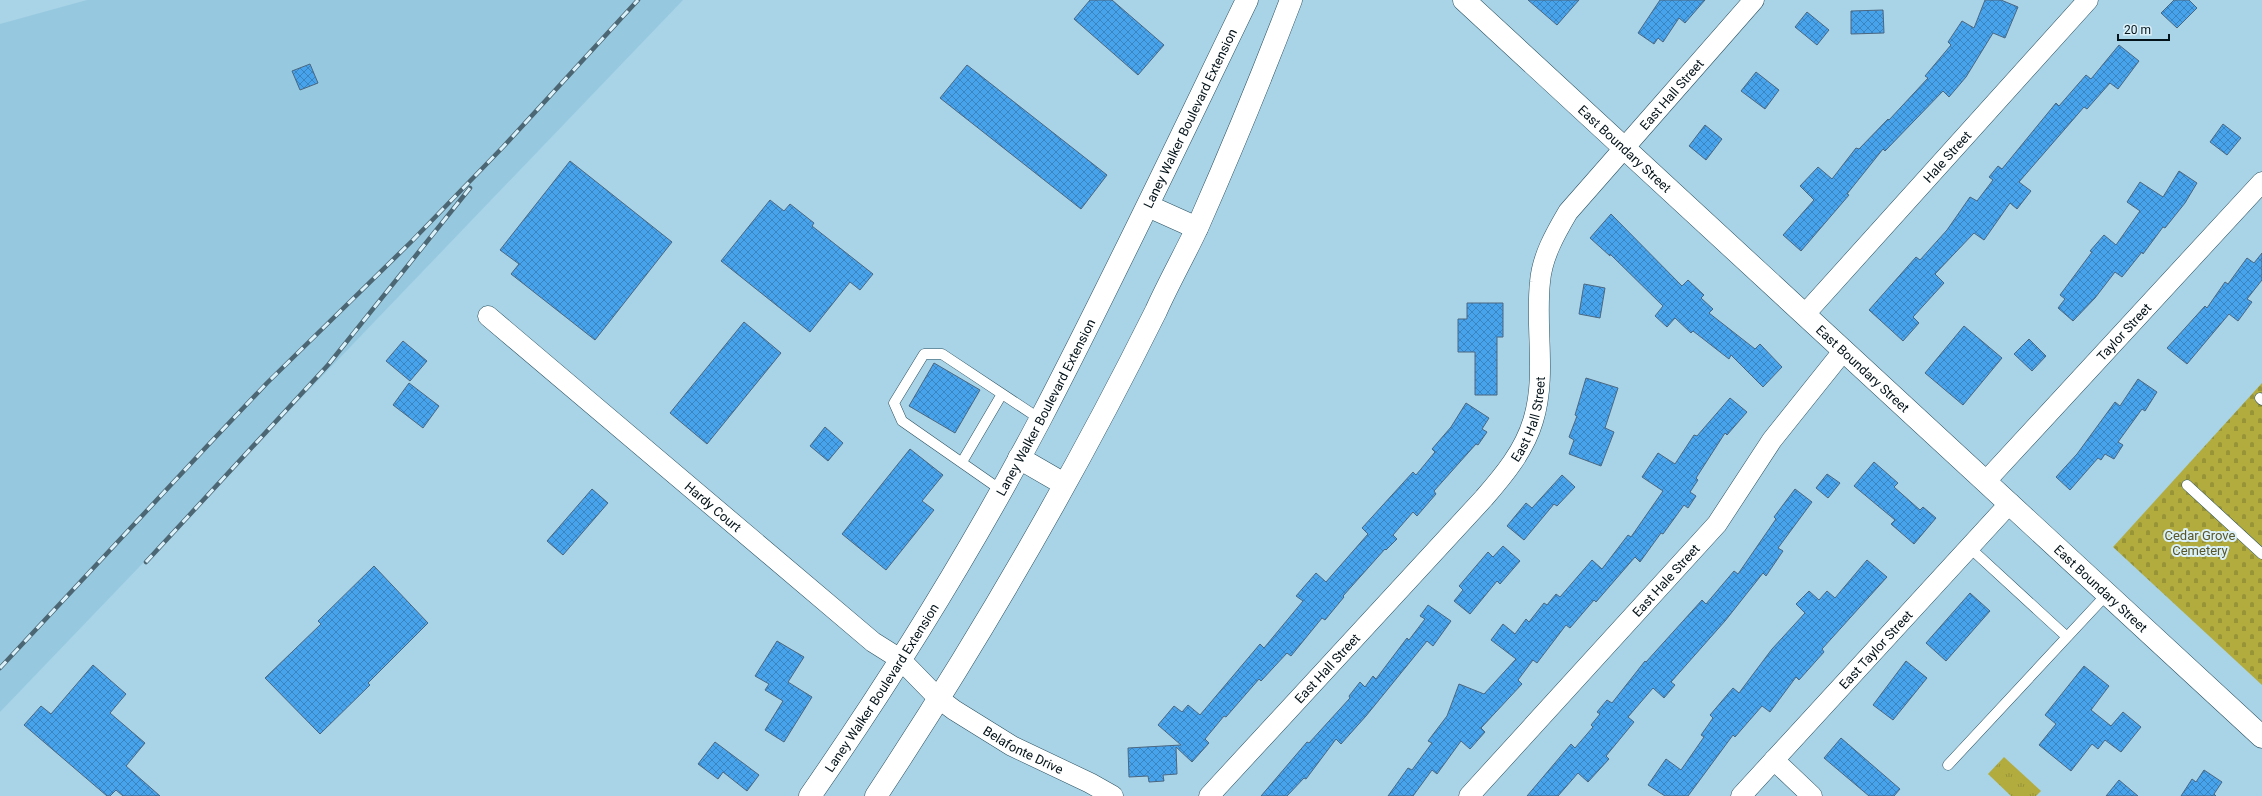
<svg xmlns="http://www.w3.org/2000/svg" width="2262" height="796" font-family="Roboto,sans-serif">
	<defs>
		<pattern id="cemetery-stones" width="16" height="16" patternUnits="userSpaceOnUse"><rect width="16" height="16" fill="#b2ac3f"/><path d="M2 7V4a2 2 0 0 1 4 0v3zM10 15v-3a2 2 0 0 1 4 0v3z" fill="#979337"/></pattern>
		<pattern id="park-tufts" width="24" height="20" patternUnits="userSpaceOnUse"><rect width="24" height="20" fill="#b2ac3f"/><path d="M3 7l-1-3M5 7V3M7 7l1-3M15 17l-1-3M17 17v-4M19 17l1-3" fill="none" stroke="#979337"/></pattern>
		<pattern id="building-cross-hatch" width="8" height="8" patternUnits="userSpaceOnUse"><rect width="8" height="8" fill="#48a3ed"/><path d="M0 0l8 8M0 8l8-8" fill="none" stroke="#3a84bf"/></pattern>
	</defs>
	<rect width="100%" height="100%" fill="#a9d3e6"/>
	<path fill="#96c9df" d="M 87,0 L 683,0 L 0,712 L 0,24 Z"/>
	<path fill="url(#cemetery-stones)" d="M 2262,383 L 2262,685 L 2113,547 Z"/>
	<path fill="url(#park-tufts)" d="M 2004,757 L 2041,791 L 2036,796 L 2011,796 L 1988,774 Z"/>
	<path fill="url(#building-cross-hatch)" stroke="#4b6780" d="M 1090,0 L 1112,0 L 1164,45 L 1138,75 L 1074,19 Z
		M 1528,0 L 1579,0 L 1557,25 Z
		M 1660,0 L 1705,0 L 1685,23 L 1679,18 L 1663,42 L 1658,38 L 1654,44 L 1638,33 Z
		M 1985,0 L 2001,0 L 2018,7 L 2005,38 L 1993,33 L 1966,77 L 1949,97 L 1943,91 L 1885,151 L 1883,149 L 1847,194 L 1849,195 L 1801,251 L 1783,235 L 1814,200 L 1800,186 L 1818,167 L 1832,179 L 1856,148 L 1859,149 L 1888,119 L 1889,120 L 1928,78 L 1925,76 L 1951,45 L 1948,42 L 1962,21 L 1974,28 Z
		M 2174,0 L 2189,0 L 2197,8 L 2177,28 L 2161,13 Z
		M 1883,10 L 1884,33 L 1851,34 L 1851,11 Z
		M 1807,12 L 1829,30 L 1817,45 L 1795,27 Z
		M 2119,45 L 2139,61 L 2118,89 L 2110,83 L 2087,109 L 2084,107 L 2019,182 L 2031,191 L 2017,209 L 2010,203 L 1984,240 L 1974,233 L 1935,274 L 1944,283 L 1913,317 L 1919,323 L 1903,341 L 1869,310 L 1916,257 L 1920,260 L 1947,230 L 1970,197 L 1977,201 L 1993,180 L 1989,177 L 1998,166 L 2002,169 L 2056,103 L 2059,106 L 2086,75 L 2091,79 Z
		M 310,64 L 318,83 L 300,90 L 292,71 Z
		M 967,65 L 1107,175 L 1081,209 L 940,98 Z
		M 1756,72 L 1779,90 L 1765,109 L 1741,91 Z
		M 2223,124 L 2241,138 L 2227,155 L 2210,142 Z
		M 1705,125 L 1722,139 L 1706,160 L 1689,146 Z
		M 570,161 L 672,242 L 595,340 L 511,274 L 519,264 L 500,250 Z
		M 2179,171 L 2197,183 L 2185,203 L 2165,228 L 2163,227 L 2143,254 L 2142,252 L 2122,277 L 2115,272 L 2095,298 L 2073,321 L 2058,308 L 2065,299 L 2060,295 L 2092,252 L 2090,251 L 2104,235 L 2116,245 L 2140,211 L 2127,202 L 2140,182 L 2163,197 Z
		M 770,200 L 784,211 L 790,204 L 814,223 L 812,226 L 873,274 L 860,290 L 850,282 L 810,332 L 721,261 Z
		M 1611,214 L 1682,286 L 1688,280 L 1704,295 L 1701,298 L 1713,309 L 1709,313 L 1755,349 L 1760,344 L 1782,367 L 1763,387 L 1731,355 L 1729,359 L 1693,331 L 1691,333 L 1675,318 L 1667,327 L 1655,316 L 1663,306 L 1610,254 L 1610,256 L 1590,238 Z
		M 2262,253 L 2262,280 L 2247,299 L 2252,302 L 2238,321 L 2229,314 L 2187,364 L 2167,348 L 2205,306 L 2207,308 L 2225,282 L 2228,284 L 2247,258 L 2254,263 Z
		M 1584,284 L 1605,288 L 1600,318 L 1579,314 Z
		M 1467,303 L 1503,303 L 1503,337 L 1497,337 L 1497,395 L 1475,395 L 1475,352 L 1458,352 L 1458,319 L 1467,319 Z
		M 744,322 L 781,353 L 707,444 L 670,413 Z
		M 1964,326 L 2002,358 L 1963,405 L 1925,373 Z
		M 2029,339 L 2046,356 L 2032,371 L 2014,354 Z
		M 403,341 L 427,361 L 410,381 L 386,361 Z
		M 934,363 L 980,390 L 955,433 L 909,406 Z
		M 1586,378 L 1618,388 L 1605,428 L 1614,432 L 1601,466 L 1569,454 L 1574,440 L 1569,437 L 1577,416 L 1575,415 Z
		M 2138,379 L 2157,392 L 2145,411 L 2142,409 L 2118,442 L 2123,445 L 2114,459 L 2105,454 L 2101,460 L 2098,458 L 2070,490 L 2056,477 L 2077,454 L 2115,402 L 2120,406 Z
		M 409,383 L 439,406 L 423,428 L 393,405 Z
		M 1730,398 L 1747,412 L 1727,435 L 1725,433 L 1696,478 L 1698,480 L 1690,492 L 1696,496 L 1688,508 L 1684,505 L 1663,534 L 1661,533 L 1640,562 L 1635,557 L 1596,602 L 1594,600 L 1570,628 L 1566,625 L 1537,663 L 1533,660 L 1518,680 L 1522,684 L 1481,728 L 1485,732 L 1470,749 L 1461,741 L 1437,774 L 1432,770 L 1413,796 L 1388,796 L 1408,768 L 1412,770 L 1432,743 L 1428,741 L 1447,716 L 1459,684 L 1484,694 L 1516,659 L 1491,640 L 1503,624 L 1515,634 L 1526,619 L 1529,622 L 1544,603 L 1547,605 L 1556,594 L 1560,597 L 1592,560 L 1602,569 L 1628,535 L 1631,537 L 1663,491 L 1642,477 L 1658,453 L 1675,464 L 1694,435 L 1697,436 Z
		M 1466,403 L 1489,418 L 1482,429 L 1487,432 L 1478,445 L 1476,444 L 1434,491 L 1436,494 L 1417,516 L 1413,512 L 1393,535 L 1397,539 L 1386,550 L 1385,549 L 1343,596 L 1344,597 L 1325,620 L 1322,618 L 1291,656 L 1287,653 L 1261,681 L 1259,679 L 1226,717 L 1224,716 L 1205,739 L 1209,743 L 1192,762 L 1176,747 L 1177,774 L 1163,775 L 1164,781 L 1149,782 L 1148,776 L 1129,777 L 1128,748 L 1181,745 L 1158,725 L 1174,706 L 1182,712 L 1188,705 L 1200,715 L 1260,644 L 1264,648 L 1303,601 L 1296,596 L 1316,573 L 1326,582 L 1368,534 L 1362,528 L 1413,472 L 1416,475 L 1435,452 L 1432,449 L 1451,427 Z
		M 825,427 L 843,443 L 828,461 L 810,446 Z
		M 910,449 L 943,475 L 922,501 L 934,510 L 886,570 L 842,534 Z
		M 1874,462 L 1898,483 L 1894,487 L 1920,510 L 1923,507 L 1936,518 L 1914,544 L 1891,524 L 1895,520 L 1854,486 Z
		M 1827,474 L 1840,483 L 1828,498 L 1816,488 Z
		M 1562,475 L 1575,487 L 1557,506 L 1554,504 L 1524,540 L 1507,526 L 1526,503 L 1532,508 Z
		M 592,489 L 608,503 L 563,555 L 547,541 Z
		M 1795,489 L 1812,502 L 1778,548 L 1783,551 L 1766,576 L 1763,573 L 1725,621 L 1671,682 L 1675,685 L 1664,698 L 1653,688 L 1628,717 L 1634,722 L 1606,756 L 1609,759 L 1588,782 L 1578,773 L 1558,796 L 1527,796 L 1571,744 L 1575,748 L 1593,727 L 1591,725 L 1600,714 L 1597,712 L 1607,700 L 1612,703 L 1645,661 L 1646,662 L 1702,600 L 1706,604 L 1734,571 L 1738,574 L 1776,519 L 1774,517 Z
		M 1503,546 L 1520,561 L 1500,584 L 1497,581 L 1470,614 L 1454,601 L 1463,590 L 1459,586 L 1488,552 L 1493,557 Z
		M 1867,560 L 1887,577 L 1822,649 L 1824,652 L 1799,680 L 1796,677 L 1770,712 L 1762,706 L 1735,737 L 1733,735 L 1688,796 L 1665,796 L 1648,785 L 1666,759 L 1681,770 L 1704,737 L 1701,735 L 1713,718 L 1710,715 L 1733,688 L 1739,693 L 1772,649 L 1805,613 L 1796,604 L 1809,591 L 1819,600 L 1827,591 L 1835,598 Z
		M 374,566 L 428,623 L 368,683 L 370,685 L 320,734 L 265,678 L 321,624 L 318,621 Z
		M 1970,593 L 1990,611 L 1946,661 L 1926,643 Z
		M 1428,605 L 1451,621 L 1433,646 L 1427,641 L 1366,716 L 1341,744 L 1336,739 L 1306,779 L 1304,778 L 1287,796 L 1261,796 L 1307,742 L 1309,743 L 1350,698 L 1349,696 L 1360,682 L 1365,687 L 1373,676 L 1376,679 L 1407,638 L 1409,640 L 1425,619 L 1420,616 Z
		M 777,641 L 804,657 L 788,682 L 812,697 L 784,742 L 765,730 L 783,701 L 765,690 L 769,684 L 755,676 Z
		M 1906,661 L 1927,678 L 1893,720 L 1873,705 Z
		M 93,665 L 126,694 L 110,713 L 145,743 L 126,766 L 160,796 L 123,796 L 116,790 L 110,796 L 107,796 L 24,725 L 41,706 L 51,714 Z
		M 2084,666 L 2109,686 L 2091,710 L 2111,726 L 2123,712 L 2141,727 L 2121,752 L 2105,740 L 2098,749 L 2092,744 L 2071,771 L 2039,745 L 2056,724 L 2045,715 Z
		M 1841,738 L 1900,789 L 1894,796 L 1869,796 L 1824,758 Z
		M 715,742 L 759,775 L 747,791 L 723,772 L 718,779 L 698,764 Z
		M 2204,770 L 2222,782 L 2214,794 L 2216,796 L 2181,796 L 2192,779 L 2196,782 Z
		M 2119,780 L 2138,796 L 2106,796 Z"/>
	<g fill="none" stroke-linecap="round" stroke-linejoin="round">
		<g stroke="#295060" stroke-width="11">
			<path id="lane" d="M 2260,398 L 2262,400
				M 962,462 L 1002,394
				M 2187,485 L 2262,554
				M 1001,490 L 902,421 L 894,403 L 924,354 L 942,354 L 1040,419
				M 1969,547 L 2067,637
				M 1948,765 L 2108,593"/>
		</g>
		<g stroke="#295060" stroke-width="21">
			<g id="street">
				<path id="s1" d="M 1805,314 L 2088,0"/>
				<path id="s2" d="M 488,316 L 873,642 L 900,659 L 938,698 L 954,710 L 1012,746 L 1090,783 L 1113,796"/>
				<path id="s3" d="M 1986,481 L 2262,182"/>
				<path d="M 1774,760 L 1812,796"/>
				<path id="s4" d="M 1209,796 L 1484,498 C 1504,475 1524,451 1533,421 C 1547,376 1535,329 1540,282 C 1542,257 1555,234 1568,212 L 1754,0"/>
				<path id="s5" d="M 1469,796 L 1717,524 L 1772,440 L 1844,350"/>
				<path id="s6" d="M 1741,796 L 2010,503"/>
			</g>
		</g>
		<g stroke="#295060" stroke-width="23">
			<g id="secondary">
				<path id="s7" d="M 1464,0 L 2262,737"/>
				<path d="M 1148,206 L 1197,228"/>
				<path d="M 1019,458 L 1064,484"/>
				<path id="s8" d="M 810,796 C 894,675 972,549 1041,418 C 1113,280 1179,140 1247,0"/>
				<path d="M 876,796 C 979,640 1073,478 1156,311 C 1169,282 1185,254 1198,226 C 1231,151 1262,76 1291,0"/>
			</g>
		</g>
		<use href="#lane" stroke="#fff" stroke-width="10"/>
		<use href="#street" stroke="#fff" stroke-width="20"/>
		<use href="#secondary" stroke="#fff" stroke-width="22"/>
		<g stroke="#4c6673" stroke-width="4.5">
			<path id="rail" d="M 146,562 L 328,365 L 470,188
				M 0,668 L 210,443 L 267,383 L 412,241 L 503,147 L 638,0"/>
		</g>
		<use href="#rail" stroke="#dbf1fa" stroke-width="3" stroke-dasharray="9" stroke-linecap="butt"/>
	</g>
	<g text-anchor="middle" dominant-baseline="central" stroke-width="4" stroke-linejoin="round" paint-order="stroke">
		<g font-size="13" fill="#04131a" stroke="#dbf1fa">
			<text stroke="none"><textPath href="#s4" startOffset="870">East Hall Street</textPath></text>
			<text stroke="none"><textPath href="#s8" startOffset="778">Laney Walker Boulevard Extension</textPath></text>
			<text stroke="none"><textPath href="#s7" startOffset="219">East Boundary Street</textPath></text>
			<text stroke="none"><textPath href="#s1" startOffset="212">Hale Street</textPath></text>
			<text stroke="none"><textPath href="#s3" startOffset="203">Taylor Street</textPath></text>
			<text stroke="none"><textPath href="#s7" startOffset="543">East Boundary Street</textPath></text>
			<text stroke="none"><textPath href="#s8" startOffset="455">Laney Walker Boulevard Extension</textPath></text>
			<text stroke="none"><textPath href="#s4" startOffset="498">East Hall Street</textPath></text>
			<text stroke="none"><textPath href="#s2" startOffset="295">Hardy Court</textPath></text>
			<text stroke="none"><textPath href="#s5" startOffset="292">East Hale Street</textPath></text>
			<text stroke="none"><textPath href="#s7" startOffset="867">East Boundary Street</textPath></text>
			<text stroke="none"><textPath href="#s6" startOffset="199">East Taylor Street</textPath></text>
			<text stroke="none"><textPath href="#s4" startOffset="174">East Hall Street</textPath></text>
			<text stroke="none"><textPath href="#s8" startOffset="130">Laney Walker Boulevard Extension</textPath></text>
			<text stroke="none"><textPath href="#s2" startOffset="691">Belafonte Drive</textPath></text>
		</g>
		<g font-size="13" fill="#595727" stroke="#dbf1fa">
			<text x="2200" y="535">Cedar Grove<tspan x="2200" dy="15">Cemetery</tspan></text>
		</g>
	</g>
	<path d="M2118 34v6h51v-6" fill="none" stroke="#04131a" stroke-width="2"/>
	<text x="2124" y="34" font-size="12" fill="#04131a" stroke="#dbf1fa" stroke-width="3" paint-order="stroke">20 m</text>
</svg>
